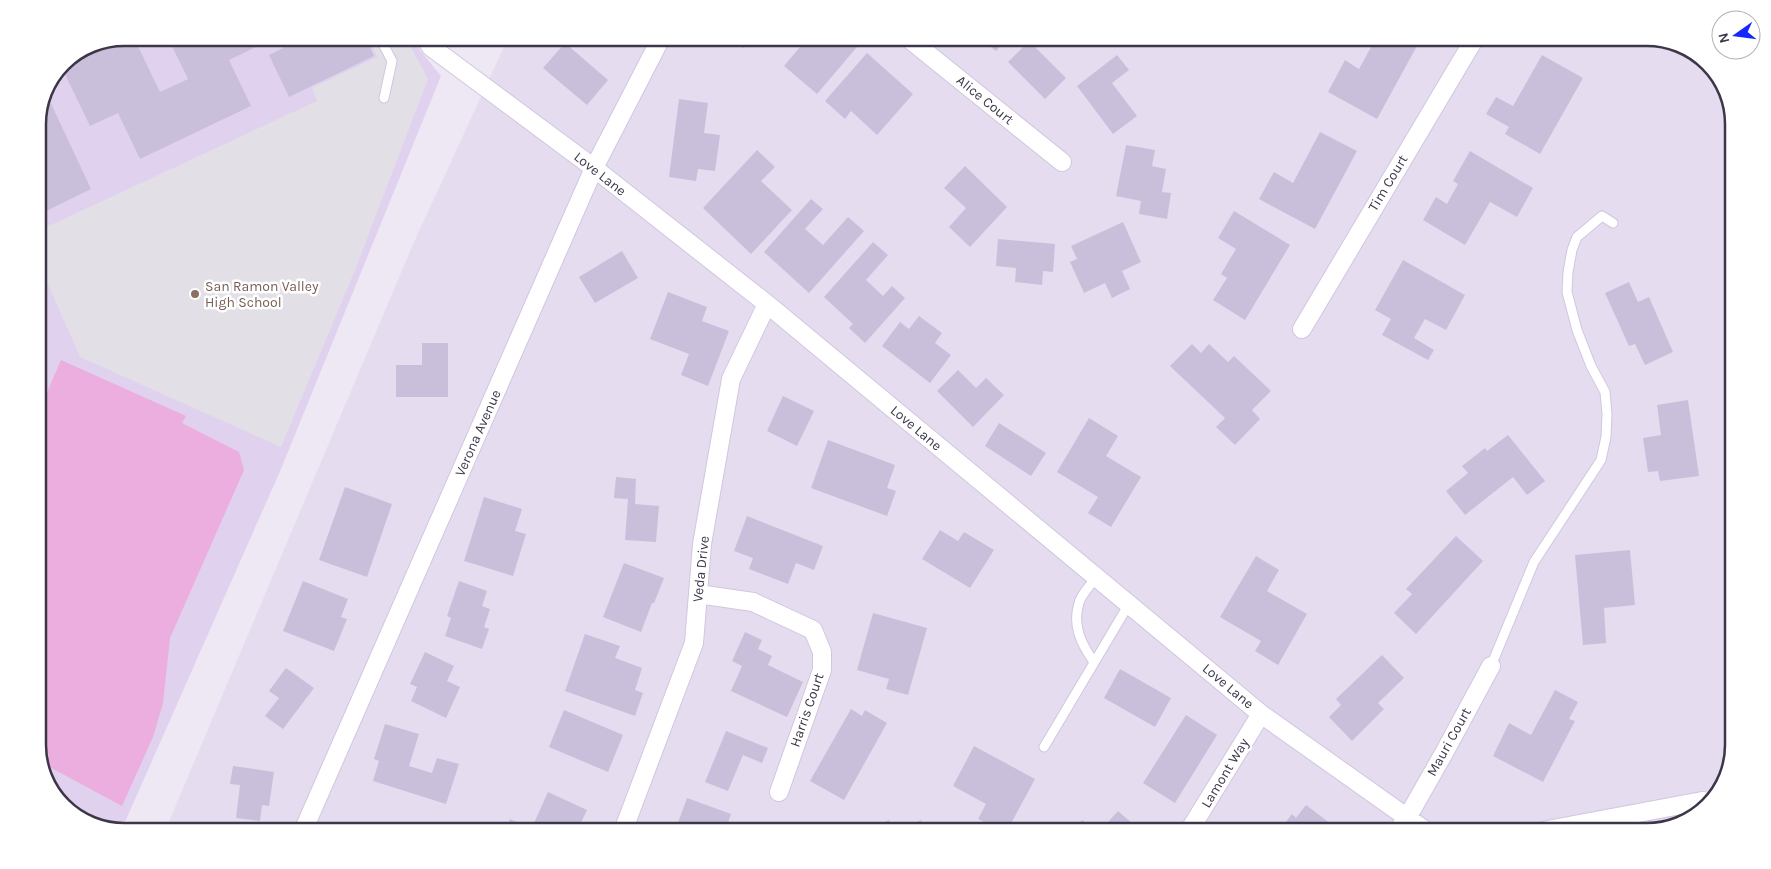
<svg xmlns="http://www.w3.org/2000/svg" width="1771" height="869" font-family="Karla,sans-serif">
	<rect width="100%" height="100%" fill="#eee8f5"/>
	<path fill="#e5dcf0" d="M 508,38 L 1647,38 L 1685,46 L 1719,76 L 1733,119 L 1733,745 L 1725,783 L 1695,817 L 1647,831 L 165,831 L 414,242 Z"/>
	<path fill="#e0d1ef" d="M 124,38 L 410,38 L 441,76 L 281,469 L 121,831 L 86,823 L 52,793 L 38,751 L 38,119 L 63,63 L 91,44 Z"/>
	<path fill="#ecaede" d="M 61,360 L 186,416 L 182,423 L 239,452 L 244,470 L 170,638 L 163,703 L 153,737 L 122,806 L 42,763 L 38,751 L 38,413 Z"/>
	<path fill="#e2e0e6" d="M 369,38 L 406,38 L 428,79 L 355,270 L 281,447 L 80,357 L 38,261 L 38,231 L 317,101 L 312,88 L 377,57 Z"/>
	<path fill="#cabfdb" d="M 124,38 L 134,38 L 160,92 L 188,79 L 168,38 L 252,38 L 256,47 L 229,60 L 251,106 L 140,159 L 118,113 L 90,126 L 61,66 L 63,63 L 91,44 Z
		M 278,38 L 366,38 L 374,56 L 289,97 L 269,55 L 283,48 Z
		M 727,38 L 749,38 L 744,48 L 726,41 Z
		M 801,38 L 847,38 L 857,47 L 817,94 L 784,66 L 805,41 Z
		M 979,38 L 1007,38 L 996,51 Z
		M 1376,38 L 1407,38 L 1418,44 L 1377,119 L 1328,92 L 1345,60 L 1359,69 Z
		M 1571,38 L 1590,38 L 1585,46 Z
		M 1029,41 L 1066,78 L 1045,99 L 1008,62 Z
		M 565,43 L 608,80 L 587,105 L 543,68 Z
		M 867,53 L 913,94 L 877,135 L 851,111 L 845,119 L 825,101 Z
		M 1117,55 L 1129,70 L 1112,83 L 1137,116 L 1113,134 L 1077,86 Z
		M 1542,55 L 1583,78 L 1540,154 L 1505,134 L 1509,127 L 1486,114 L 1496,97 L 1513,106 Z
		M 48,97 L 91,189 L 38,215 L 38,119 Z
		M 679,99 L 708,103 L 704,133 L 720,135 L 715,171 L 698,169 L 696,181 L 669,177 Z
		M 1320,132 L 1357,151 L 1315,229 L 1259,199 L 1274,172 L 1293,183 Z
		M 1126,145 L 1155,150 L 1152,166 L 1166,169 L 1162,192 L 1171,193 L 1167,219 L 1139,214 L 1141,201 L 1116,196 Z
		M 757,150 L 775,167 L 761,181 L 792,210 L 751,254 L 703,208 Z
		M 1470,151 L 1533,188 L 1517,217 L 1490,202 L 1465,245 L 1423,220 L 1436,197 L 1447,204 L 1458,184 L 1453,181 Z
		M 965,166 L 1007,207 L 970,247 L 949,227 L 966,208 L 944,188 Z
		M 811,199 L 823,209 L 805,229 L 823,245 L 848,217 L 864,231 L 809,293 L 764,252 Z
		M 1234,211 L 1290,245 L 1245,320 L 1213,300 L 1227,278 L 1221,274 L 1236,249 L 1218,238 Z
		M 1123,222 L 1141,262 L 1122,271 L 1130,289 L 1112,298 L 1105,283 L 1084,293 L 1070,262 L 1077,259 L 1071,246 Z
		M 998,239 L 1055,244 L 1053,272 L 1043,271 L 1042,285 L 1015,282 L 1016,268 L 996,266 Z
		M 873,242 L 888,255 L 866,280 L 883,296 L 892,286 L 905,298 L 865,343 L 849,328 L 853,324 L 824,297 Z
		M 622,251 L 638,278 L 595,303 L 579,277 Z
		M 1403,260 L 1465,295 L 1446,330 L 1425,319 L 1414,338 L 1434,350 L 1428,360 L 1382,335 L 1391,319 L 1375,310 Z
		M 1629,282 L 1638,302 L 1649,297 L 1673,352 L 1645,365 L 1635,344 L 1629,346 L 1605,293 Z
		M 668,292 L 707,307 L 702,321 L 729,331 L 708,386 L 681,375 L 689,354 L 650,339 Z
		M 919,316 L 942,333 L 935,343 L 951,355 L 930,383 L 882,346 L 900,322 L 909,329 Z
		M 422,343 L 448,343 L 448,397 L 396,397 L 396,365 L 422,365 Z
		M 1192,344 L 1201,353 L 1209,344 L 1228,362 L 1234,356 L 1271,391 L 1252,410 L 1260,419 L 1235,445 L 1216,427 L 1225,418 L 1170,366 Z
		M 958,370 L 976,388 L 986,378 L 1004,395 L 973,427 L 937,391 Z
		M 783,396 L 814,411 L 797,446 L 767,431 Z
		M 1688,400 L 1699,476 L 1660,481 L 1658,471 L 1648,472 L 1643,438 L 1661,435 L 1657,405 Z
		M 1089,418 L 1118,436 L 1106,456 L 1141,477 L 1111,527 L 1088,513 L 1098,497 L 1057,472 Z
		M 999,423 L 1046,453 L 1031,476 L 985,446 Z
		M 1508,435 L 1545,481 L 1527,495 L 1513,477 L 1465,515 L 1446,491 L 1468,473 L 1462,466 L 1485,448 L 1487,451 Z
		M 828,440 L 895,465 L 887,488 L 896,491 L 887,516 L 811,488 Z
		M 616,477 L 636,479 L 635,504 L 659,506 L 656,542 L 625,540 L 628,499 L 614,498 Z
		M 345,487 L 392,504 L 367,577 L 319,560 Z
		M 484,497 L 522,509 L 515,531 L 526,534 L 513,576 L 464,561 Z
		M 747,516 L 823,546 L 814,570 L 796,563 L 788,584 L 749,569 L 753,558 L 734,551 Z
		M 940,530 L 958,541 L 964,532 L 994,550 L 970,588 L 922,559 Z
		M 1456,536 L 1483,561 L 1416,634 L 1394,613 L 1412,594 L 1406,589 Z
		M 1630,550 L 1635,605 L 1604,608 L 1606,643 L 1583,645 L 1575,555 Z
		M 1256,556 L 1279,570 L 1267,591 L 1307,614 L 1278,665 L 1255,651 L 1261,641 L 1220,617 Z
		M 624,563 L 664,578 L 654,603 L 652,603 L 641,632 L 603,617 Z
		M 303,581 L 348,599 L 341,617 L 347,619 L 334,651 L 283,631 Z
		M 459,581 L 487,591 L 482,606 L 490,609 L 484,627 L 489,629 L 482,649 L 445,636 L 451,618 L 447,616 Z
		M 873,613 L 927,628 L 908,695 L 886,689 L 889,679 L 857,670 Z
		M 745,632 L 762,640 L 758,649 L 772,656 L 768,665 L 803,682 L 787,717 L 731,691 L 742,666 L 732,661 Z
		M 585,634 L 620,646 L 615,658 L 642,668 L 635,690 L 643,693 L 635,716 L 565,691 Z
		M 425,652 L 454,666 L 447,681 L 460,687 L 446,718 L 411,701 L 417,687 L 410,684 Z
		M 1382,655 L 1404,678 L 1378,703 L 1384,709 L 1352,741 L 1329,717 L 1341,705 L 1336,699 Z
		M 286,668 L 314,688 L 283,729 L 265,716 L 279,698 L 269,691 Z
		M 1120,669 L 1171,698 L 1155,727 L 1104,698 Z
		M 1555,690 L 1578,702 L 1569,719 L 1575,721 L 1543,782 L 1493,756 L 1509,723 L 1531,735 Z
		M 851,709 L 862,716 L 865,710 L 887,723 L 844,800 L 810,781 Z
		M 564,710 L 623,735 L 608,772 L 549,747 Z
		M 1186,715 L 1217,735 L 1175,803 L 1143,783 Z
		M 385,724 L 419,734 L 409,766 L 432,773 L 437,758 L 459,764 L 446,804 L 373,781 L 379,761 L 374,759 Z
		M 726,731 L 768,748 L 762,763 L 743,755 L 728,791 L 705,782 Z
		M 974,746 L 1035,779 L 1007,831 L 1001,831 L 978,819 L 986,804 L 953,786 Z
		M 233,766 L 274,772 L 269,806 L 262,805 L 260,821 L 236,818 L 240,785 L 230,784 Z
		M 548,792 L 587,810 L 577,831 L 553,831 L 534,823 Z
		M 687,798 L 731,814 L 725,831 L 675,831 Z
		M 1306,805 L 1335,827 L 1332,831 L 1279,831 L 1292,814 L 1296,818 Z
		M 1118,811 L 1141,831 L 1100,831 Z
		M 510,819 L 536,830 L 535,831 L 505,831 Z
		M 889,820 L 894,831 L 868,831 L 868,830 Z
		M 921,820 L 926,831 L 897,831 Z
		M 1082,820 L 1096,831 L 1072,831 Z"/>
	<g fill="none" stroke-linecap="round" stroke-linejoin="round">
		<g stroke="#d1c6df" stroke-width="11">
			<path id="service" d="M 380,38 L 392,61 L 384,98
				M 1094,662 C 1081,644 1072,625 1079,603 C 1081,594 1091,585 1096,577
				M 1491,666 L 1534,562 L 1601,460 L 1606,437 L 1607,414 L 1605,392 L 1591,366 L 1577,330 L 1567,292 L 1568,272 L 1572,250 L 1577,237 L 1602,216 L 1613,223
				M 1044,747 L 1129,604"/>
		</g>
		<g stroke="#d1c6df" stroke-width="20">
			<path id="minor" d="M 425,38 L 431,47 L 594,168 L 767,304 L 1261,714 L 1426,831
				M 908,38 L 1062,162
				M 1302,329 L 1475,38
				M 698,594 L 753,602 L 813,630 L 822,652 L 822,670 L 779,792
				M 303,831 L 594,168 L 661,38
				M 623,831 L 694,643 L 702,544 L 731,379 L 767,304
				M 1189,831 L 1261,714
				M 1397,831 L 1407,818 L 1444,753 L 1491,666
				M 1542,831 L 1702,801 L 1708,802"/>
		</g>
		<use href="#service" stroke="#fff" stroke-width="9"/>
		<use href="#minor" stroke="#fff" stroke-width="18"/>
	</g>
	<circle fill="#8d6e63" stroke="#fff" stroke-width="2" cx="195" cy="294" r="5"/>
	<g text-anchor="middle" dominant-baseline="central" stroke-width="5" stroke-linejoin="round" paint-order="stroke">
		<g font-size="14" fill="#3d3649" stroke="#fff">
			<text transform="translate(985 100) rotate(39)">Alice Court</text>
			<text transform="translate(600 174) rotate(38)">Love Lane</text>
			<text transform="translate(1388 183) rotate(-59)">Tim Court</text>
			<text transform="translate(916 428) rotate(40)">Love Lane</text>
			<text transform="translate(478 433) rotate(-66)">Verona Avenue</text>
			<text transform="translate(701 569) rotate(-84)">Veda Drive</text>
			<text transform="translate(1228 686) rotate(40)">Love Lane</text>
			<text transform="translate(807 710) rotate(-71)">Harris Court</text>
			<text transform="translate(1449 742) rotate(-61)">Mauri Court</text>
			<text transform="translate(1225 773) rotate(-59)">Lamont Way</text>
		</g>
		<g font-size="14" fill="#785e54" stroke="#fff" text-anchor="start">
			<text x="205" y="286">San Ramon Valley<tspan x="205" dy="16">High School</tspan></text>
		</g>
	</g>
	<path d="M0 0H1771V869H0ZM124 46H1647A78 78 0 0 1 1725 124V745A78 78 0 0 1 1647 823H124A78 78 0 0 1 46 745V124A78 78 0 0 1 124 46Z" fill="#fff" fill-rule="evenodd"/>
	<path fill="none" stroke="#3d3649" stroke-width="2.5" d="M124 46H1647A78 78 0 0 1 1725 124V745A78 78 0 0 1 1647 823H124A78 78 0 0 1 46 745V124A78 78 0 0 1 124 46Z"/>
	<g transform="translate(1736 35) rotate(256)"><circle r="24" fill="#ffffff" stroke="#b1afb6"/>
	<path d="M0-4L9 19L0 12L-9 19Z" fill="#1527ff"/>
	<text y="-8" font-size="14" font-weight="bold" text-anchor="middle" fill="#3d3649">N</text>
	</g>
</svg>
